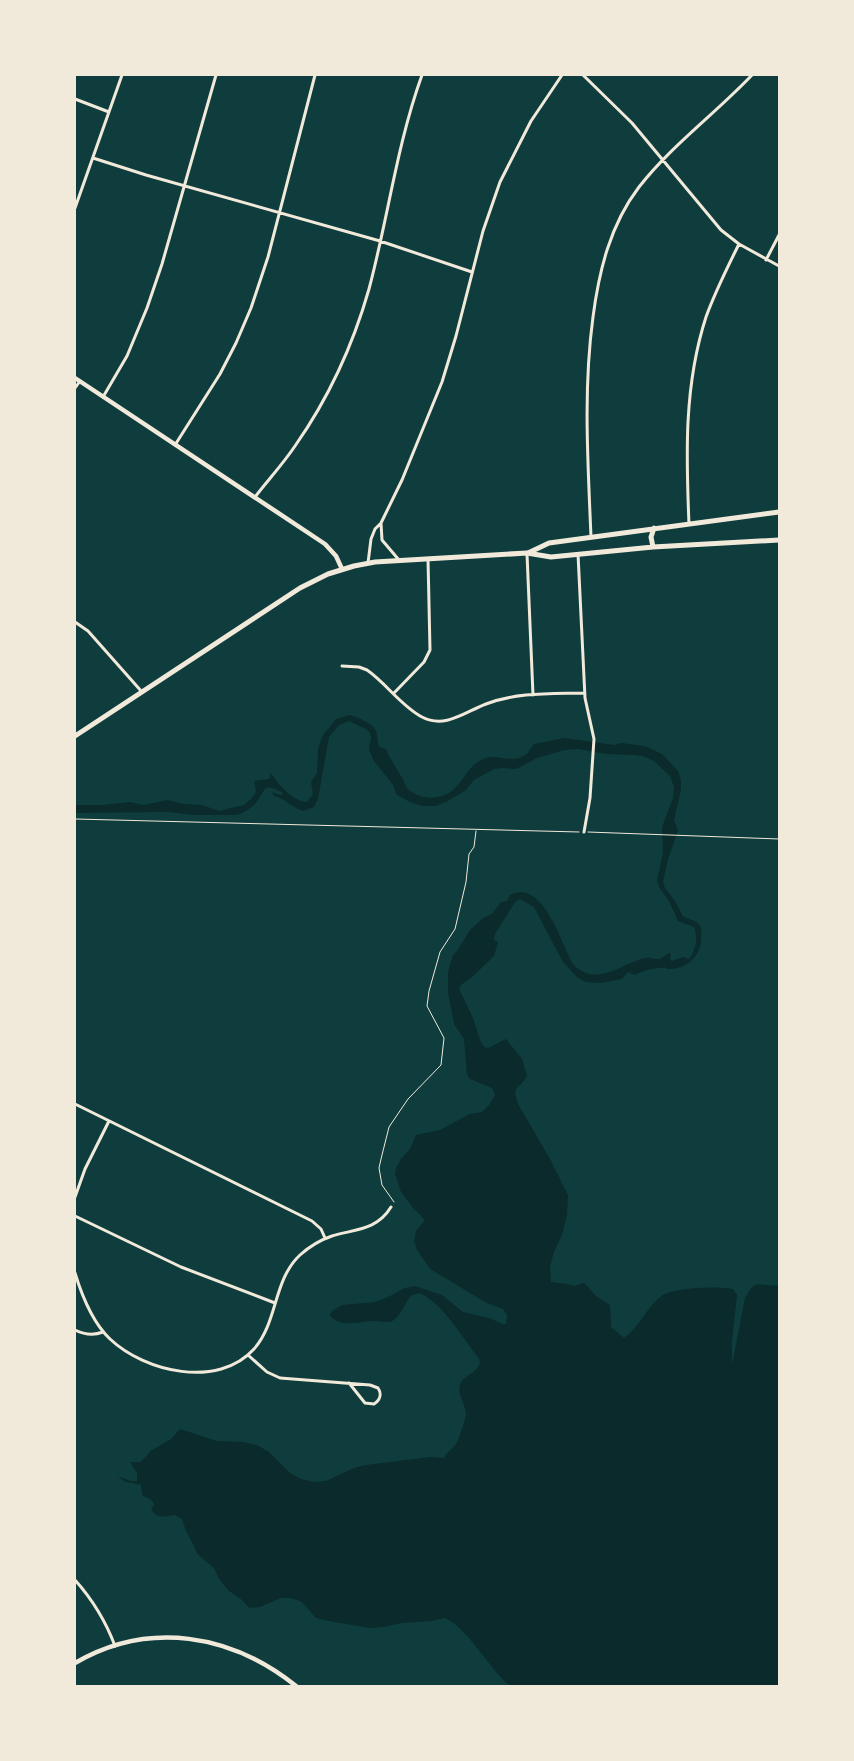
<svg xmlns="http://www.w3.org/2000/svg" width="854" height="1761" font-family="Cabin,sans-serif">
	<rect width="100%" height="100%" fill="#0f3d3e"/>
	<path fill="#0a2a2b" d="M 350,715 C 357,717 374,724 376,731 C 378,736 377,742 379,747 L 386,749 C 390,760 396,767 401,776 C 404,780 405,786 408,789 C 421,801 442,800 454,789 C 466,778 466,768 483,759 C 497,752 513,766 528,753 C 530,750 532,746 534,744 L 564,738 L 614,745 L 621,743 L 645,746 L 662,754 L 678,771 L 681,780 L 681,789 L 674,820 L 678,831 L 668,859 L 663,882 L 665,888 L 675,901 L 683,916 C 698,924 703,920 701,941 C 700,957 686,969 669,969 C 663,968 668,967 661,968 C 652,968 643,971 635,975 L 628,972 L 622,979 L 601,983 L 586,982 L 578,978 L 563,962 L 534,907 L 520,899 L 515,902 L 495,934 L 494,940 L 498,942 L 494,956 L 471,978 L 462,984 L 459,989 L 473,1018 L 480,1040 L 484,1047 L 488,1048 L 506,1039 L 522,1059 L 527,1076 L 523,1082 L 516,1089 L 515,1094 L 518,1104 L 550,1159 L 568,1195 L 567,1215 L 562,1235 L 554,1252 L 550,1266 L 551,1282 L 568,1284 L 574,1286 L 584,1283 L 586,1285 L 597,1297 L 610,1305 L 611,1327 L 624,1338 C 639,1327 646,1309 660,1297 C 672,1287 718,1286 733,1289 L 737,1295 L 732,1341 L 732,1365 L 745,1298 L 751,1288 L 757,1284 L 779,1286 L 779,1686 L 510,1686 C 489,1669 466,1625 444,1618 L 432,1621 L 402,1623 L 383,1627 L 370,1628 L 334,1622 L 316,1618 L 302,1602 L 291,1598 L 281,1598 L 260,1607 L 249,1608 L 241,1599 L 229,1591 L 219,1579 L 214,1568 L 197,1554 L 194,1546 L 186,1531 L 182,1519 L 175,1515 C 166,1516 157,1520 151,1509 L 154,1505 C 152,1497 147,1499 142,1495 L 141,1485 L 126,1482 L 117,1476 L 131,1481 L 137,1481 L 137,1473 L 130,1462 L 141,1462 L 152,1450 L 171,1439 L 180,1429 L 217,1441 L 243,1442 L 257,1445 L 269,1452 L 290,1473 L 301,1479 L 314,1482 L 326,1481 L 354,1468 L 366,1465 L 430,1457 L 444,1458 C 447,1451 452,1450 456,1444 C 458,1442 466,1417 466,1415 C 466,1404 457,1396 460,1385 C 462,1376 476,1374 480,1363 L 478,1357 C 460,1335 446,1307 420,1293 L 412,1295 C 405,1302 402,1314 394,1320 C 388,1324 381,1321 374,1321 C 360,1321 340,1329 330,1315 L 332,1311 L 342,1305 L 376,1302 L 392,1295 L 405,1288 L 415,1286 L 442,1295 L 463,1312 L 489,1318 L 503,1324 L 506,1324 L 507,1315 L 503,1309 L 487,1303 L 430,1269 L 417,1250 L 414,1241 L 416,1231 L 425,1220 L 413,1208 L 401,1192 L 395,1174 L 396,1168 L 401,1159 L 410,1149 L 416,1135 L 440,1130 L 470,1114 L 482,1112 L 490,1104 L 495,1095 L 492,1088 L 470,1079 L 467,1075 L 464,1039 L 454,1024 L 448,992 L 448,972 L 453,955 L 457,951 L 470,930 L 483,918 L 492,914 L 501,902 L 507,901 L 510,895 C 543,877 562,946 573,964 C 576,968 582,971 586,973 C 605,980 627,962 645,958 C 650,956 654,960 660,959 L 669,953 L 671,954 L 670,960 L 672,961 L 683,957 L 689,959 C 696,951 698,937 694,927 L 678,921 L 669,901 L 659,887 L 657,880 L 663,853 L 662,827 L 673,798 L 674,787 L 670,776 L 654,761 L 643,756 L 633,755 L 606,754 L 578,749 L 565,750 L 537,758 L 516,769 L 502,768 L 494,769 L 474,780 L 465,791 L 446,802 L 436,806 L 422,806 L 410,802 L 397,795 L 393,785 L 374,761 L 369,750 L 371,738 L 370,733 L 366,729 L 349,721 L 339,725 L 329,737 L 318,799 L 314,807 L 303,811 C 293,808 284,798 274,796 L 272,792 L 281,795 L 283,793 C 262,781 266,791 255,804 C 250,809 243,813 237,815 L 193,815 L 169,812 L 75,813 L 75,805 L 102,805 L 130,802 L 143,805 L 168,800 L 183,804 L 202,805 L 219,811 L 244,805 L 252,798 L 256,792 L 254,781 L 269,779 L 271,773 C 278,784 292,801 307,802 L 313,794 L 311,782 L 317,773 L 318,749 L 323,735 L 336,719 Z"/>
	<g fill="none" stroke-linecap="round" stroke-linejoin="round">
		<path stroke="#f1e9da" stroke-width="1" d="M 75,819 L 579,832
			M 588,832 L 779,839
			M 394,1202 L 382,1185 L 379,1168 L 381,1159 L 389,1127 L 408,1099 L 441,1065 L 444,1038 L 427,1006 L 429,991 L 440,952 L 455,929 L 466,882 L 469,854 L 474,847 L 476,831"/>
		<path stroke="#f1e9da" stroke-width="3" d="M 583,75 L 632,123 L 721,230 L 739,244 L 779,266
			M 75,99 L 109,112
			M 93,158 L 146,175 L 380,241 L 472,272
			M 75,208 L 122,75
			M 766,260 L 779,235
			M 75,388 L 80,381
			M 103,397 L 127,356 L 147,308 L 162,264 L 216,75
			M 175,445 L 220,374 L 236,343 L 251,308 L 268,257 L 315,75
			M 255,497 C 268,480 283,464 295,446 C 328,399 353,345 369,289 C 388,218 397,144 422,75
			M 381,523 L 382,540 L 399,560
			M 689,524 C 686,454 684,385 706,317 C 715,292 727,268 739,244
			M 591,537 C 588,463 583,391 593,317 C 599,271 610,225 639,187 C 672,145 716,113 752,75
			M 527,554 L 533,695
			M 578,554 L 585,698 L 594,739 L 590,798 L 584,832
			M 368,563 L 371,539 L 375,529 L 381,523 L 402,480 L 442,382 L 456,336 L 483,231 L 500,182 L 531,121 L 562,75
			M 75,622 L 88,631 L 142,692
			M 342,666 L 359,667 L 367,670 C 386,683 401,706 422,717 C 445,729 465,712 486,704 C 517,692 552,694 585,693
			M 394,693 L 424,662 L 430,650 L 428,559
			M 75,1104 L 312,1221 L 321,1229 L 325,1238
			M 75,1197 L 85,1169 L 109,1121
			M 75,1216 L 181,1267 L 275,1303
			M 75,1273 C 82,1296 92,1322 110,1339 C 145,1372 218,1389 254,1349 C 278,1322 273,1280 300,1255 C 309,1247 320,1240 332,1236 C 356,1229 377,1230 391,1207
			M 75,1330 C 85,1335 93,1336 103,1332
			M 248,1355 L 267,1372 L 280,1378 L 370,1385 L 378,1388 C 382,1394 380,1400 374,1404 L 365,1403 L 349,1383
			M 75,1580 C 92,1599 106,1622 115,1646"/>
		<path stroke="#f1e9da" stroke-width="4.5" d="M 75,378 L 325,544 L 336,556 L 342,569
			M 75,1663 C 149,1620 231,1634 296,1686"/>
		<path stroke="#f1e9da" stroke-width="5" d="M 653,547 L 651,537 L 654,528
			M 528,553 L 549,543 L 779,512
			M 75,736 L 300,588 L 328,574 L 354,566 L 375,562 L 527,553 L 551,557 L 653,547 L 779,540"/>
	</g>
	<rect width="854" height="1761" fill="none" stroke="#f1e9da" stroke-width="152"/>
</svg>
